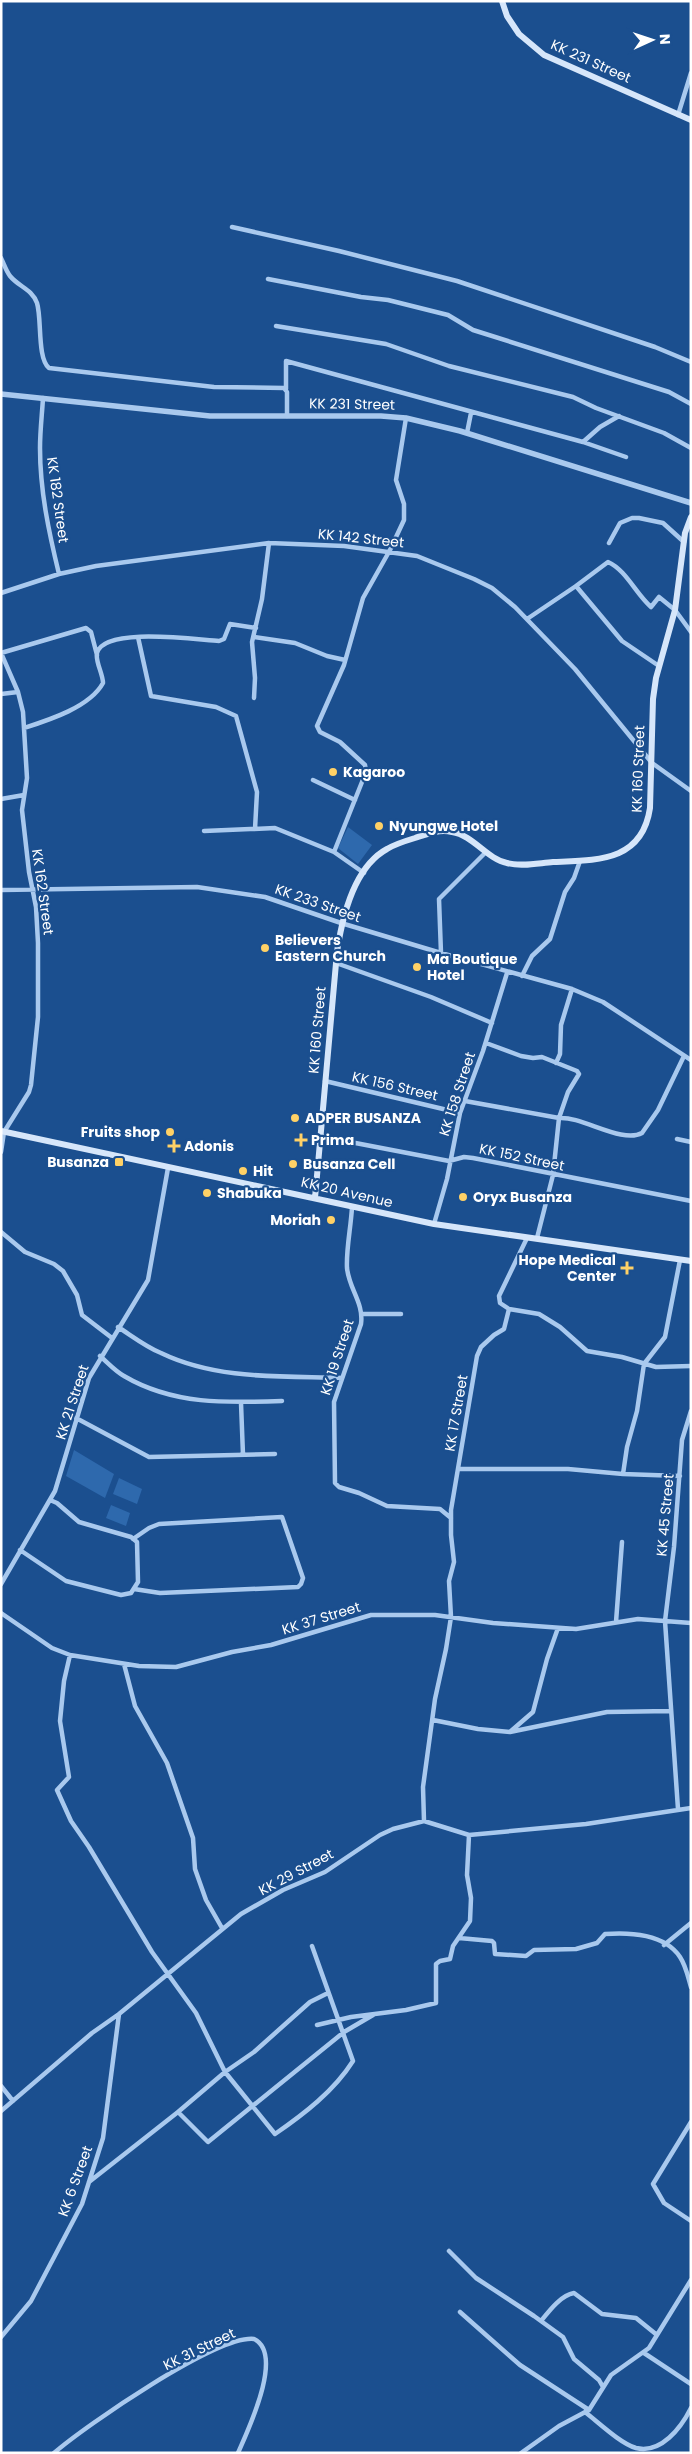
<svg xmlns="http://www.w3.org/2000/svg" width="692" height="2454" font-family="Poppins,sans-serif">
	<rect width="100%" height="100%" fill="#1b4f8f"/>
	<path fill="#2e69ad" d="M 348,827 L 372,845 L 358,864 L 338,848 Z
		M 74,1450 L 114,1474 L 105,1498 L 66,1476 Z
		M 119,1478 L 142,1489 L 137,1504 L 113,1494 Z
		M 111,1505 L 130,1513 L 126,1526 L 106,1518 Z"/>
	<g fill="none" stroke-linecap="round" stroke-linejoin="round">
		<path stroke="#a9c9ee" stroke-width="4.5" d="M 678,115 L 691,73
			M 232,227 L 339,251 L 457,281 L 655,347 L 691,362
			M 1,258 C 4,264 6,271 10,276 C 19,287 32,289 37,303 C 42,319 37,358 49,368 L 214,387 L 284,388 L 287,392 L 287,416
			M 268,279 L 361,297 L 388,300 L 448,315 L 473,330 L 669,392 L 691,404
			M 276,326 L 386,344 L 449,366 L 573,397 L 596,408 L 664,433 L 691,448
			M 286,389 L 286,361 L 583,442 L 600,427 L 619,416
			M 43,398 C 42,415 40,431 40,448 C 40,491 49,533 59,574
			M 467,433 L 471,413
			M 583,442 L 626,457
			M 609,543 L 620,523 L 632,518 L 639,518 L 663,523 L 684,542
			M 576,586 L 608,562 C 626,570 636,594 651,607 L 659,597 L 675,610 L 691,632
			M 1,593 L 59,574 L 96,566 L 269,543 L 344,546 L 417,556 L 474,579 L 492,588 L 515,607 L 575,669 L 652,763 L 691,791
			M 527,619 L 576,586 L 622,641 L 659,666
			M 138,637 L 151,696 L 216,707 L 236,716 L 257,792 L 255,829
			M 254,637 L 295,643 L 327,656 L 345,660
			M 1,653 L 18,692 L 23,712 L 27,778 L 22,810 L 29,872 L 36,907 L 38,943 L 38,1017 L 31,1085 L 29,1092 L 4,1132 L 1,1152
			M 1,653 L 86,628 L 91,632 L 97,655
			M 1,694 L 18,692
			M 254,698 L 255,678 L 252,642 L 262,599 L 269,543
			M 24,728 C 49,720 90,707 103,683 C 103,674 95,661 97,653 C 104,626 198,640 219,641 L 224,639 L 230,624 L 256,628
			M 313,780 L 355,800
			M 1,799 L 24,795
			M 204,831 L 275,828 L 334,852
			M 364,873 L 334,852 L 366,772 L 365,765 L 340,742 L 320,732 L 317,726 L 344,665 L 363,598 L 390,550 L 404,520 L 404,504 L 396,480 L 406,418
			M 1,890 L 197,887 L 265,897 L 341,923 L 441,953 L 572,989 L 603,1002 L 691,1060
			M 441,953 L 439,899 L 486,852
			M 336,963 L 431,997 L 492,1023
			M 522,976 L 532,956 L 550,939 L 565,892 L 574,878 L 580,861
			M 486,1043 L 521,1056 L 533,1058 L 542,1057 L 577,1071 L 579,1074 L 568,1092 L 559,1118 C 582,1116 622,1144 642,1133 L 658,1110 L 684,1056
			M 556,1063 L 560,1054 L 561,1025 L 572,989
			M 325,1081 L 460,1113
			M 465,1101 L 559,1118 L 553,1175 L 537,1238
			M 319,1136 L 449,1161 L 464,1157 L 473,1158 L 691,1201
			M 677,1139 L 691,1142
			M 352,1207 C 351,1227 346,1249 347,1268 C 349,1289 364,1303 361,1324 L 334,1402 L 335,1483 L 339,1487 L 359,1493 L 387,1506 L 440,1509 L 451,1518
			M 434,1224 L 447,1179 L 460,1113 L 483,1051 L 507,973
			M 1,1232 L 25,1252 L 54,1264 L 63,1271 L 77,1295 L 82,1315 L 112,1338
			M 509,1309 L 539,1314 L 560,1327 L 587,1351 L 622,1357 L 656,1367 L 691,1366
			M 363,1314 L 401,1314
			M 118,1327 C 132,1336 146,1347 161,1353 C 217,1380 281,1376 342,1378
			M 100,1356 C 108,1363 115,1371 124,1376 C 173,1405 227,1403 282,1401
			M 241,1403 L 243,1455
			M 76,1418 L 149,1457 L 275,1454
			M 458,1469 L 568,1469 L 623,1474 L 680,1476
			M 623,1474 L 627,1447 L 637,1411 L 644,1364 L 665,1337 L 680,1260
			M 133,1539 L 149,1528 L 159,1524 L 282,1517 L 303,1578 L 301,1584 L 298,1587 L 160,1593 L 134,1589
			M 20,1550 L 66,1581 L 121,1595 L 131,1593 L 138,1582 L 137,1542 L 131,1537 L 79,1522 L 57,1503 L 50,1500
			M 1,1584 L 55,1491 L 89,1378 L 148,1280 L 168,1168
			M 1,1613 L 52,1648 L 70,1655 L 139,1666 L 176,1667 L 232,1652 L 271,1645 L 371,1615 L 435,1615 L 493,1623 L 576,1629 L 638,1619 L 691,1623
			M 616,1622 L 622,1542
			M 70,1655 L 64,1681 L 60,1721 L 69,1777 L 57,1790 L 71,1821 L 89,1847 L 152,1952 L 196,2013 L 225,2072 L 275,2134 C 304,2114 334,2091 353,2061 L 312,1946
			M 124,1664 L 135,1706 L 167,1763 L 193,1838 L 195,1869 L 206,1900 L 222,1928
			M 433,1720 L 478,1729 L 510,1732 L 607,1712 L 670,1711
			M 511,1731 L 533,1712 L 547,1659 L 558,1628
			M 678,1809 L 665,1621 L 674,1547 L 682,1440 L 691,1411
			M 424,1821 L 423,1787 L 435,1699 L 446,1649 L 451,1617 L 449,1581 L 454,1562 L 451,1535 L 451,1510 L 477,1356 L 481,1347 L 494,1335 L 504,1329 L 509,1309 L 500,1303 L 499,1296 L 527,1238
			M 459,1938 L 492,1941 L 494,1943 L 495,1954 L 526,1956 L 534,1950 L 576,1949 L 597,1943 L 605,1934 C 630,1932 665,1934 680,1957 C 686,1966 688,1977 691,1987
			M 664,1945 L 691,1923
			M 317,2025 L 351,2017 L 406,2010 L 436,2003 L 436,1964 L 440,1961 L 450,1959 L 453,1946 L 470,1921 L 471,1898 L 467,1875 L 469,1835
			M 1,2086 L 13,2101
			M 1,2111 L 92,2033 L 119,2014 L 241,1914 L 283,1890 L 325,1872 L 380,1835 L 393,1829 L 424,1821 L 469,1835 L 586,1824 L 691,1808
			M 178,2112 L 225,2072 L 254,2052 L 310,2002 L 328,1993
			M 691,2122 L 653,2184 L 664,2203 L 691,2221
			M 89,2182 L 178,2112 L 208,2142 L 344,2032 L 373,2015
			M 449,2251 L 476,2278 L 534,2316 L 563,2337 L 574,2359 L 599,2380 L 603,2387
			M 460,2312 L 520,2365 L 589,2410
			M 541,2321 C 549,2311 561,2295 574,2293 L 602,2314 L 636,2318 L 657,2335
			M 1,2337 L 31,2301 L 82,2204 L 103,2138 L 119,2014
			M 644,2353 L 691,2384
			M 585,2412 C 598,2422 621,2444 636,2448 C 661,2454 681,2428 691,2408
			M 54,2453 C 85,2426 217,2335 254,2339 C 285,2354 247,2432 238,2453
			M 521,2453 L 559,2426 L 589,2410 L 611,2375 L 649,2348 L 691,2280"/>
		<path stroke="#a9c9ee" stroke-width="5.5" d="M 1,394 L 210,416 L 381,416 L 406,418 L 460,431 L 691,503"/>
		<path stroke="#d6e6fa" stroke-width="6" d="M 502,1 L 507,16 L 519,34 L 544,55 L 691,120
			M 1,1131 L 434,1224 L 691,1261
			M 315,1198 L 337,952 C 342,918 354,867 387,849 C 395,844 405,841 415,838 C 427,834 439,829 452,832 C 473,835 487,859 507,863 C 521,867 539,863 553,862 C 597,860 642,862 650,808 L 653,699 L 656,678 L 675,610 L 685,533 L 691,517"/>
	</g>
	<g fill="#ffd166" stroke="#1b4f8f" stroke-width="2">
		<circle cx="333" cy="772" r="5"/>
		<circle cx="379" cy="826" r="5"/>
		<circle cx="265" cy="948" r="5"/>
		<circle cx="417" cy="967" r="5"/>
		<circle cx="295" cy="1118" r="5"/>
		<circle cx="170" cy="1132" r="5"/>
		<path d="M298.5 1132.5h5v5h5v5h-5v5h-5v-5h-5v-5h5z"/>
		<path d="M171.5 1138.5h5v5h5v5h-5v5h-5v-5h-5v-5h5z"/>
		<rect x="114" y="1157" width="10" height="10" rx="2.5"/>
		<circle cx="293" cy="1164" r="5"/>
		<circle cx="243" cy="1171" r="5"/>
		<circle cx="207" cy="1193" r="5"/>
		<circle cx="463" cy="1197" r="5"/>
		<circle cx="331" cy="1220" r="5"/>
		<path d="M624.5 1260.5h5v5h5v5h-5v5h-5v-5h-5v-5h5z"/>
	</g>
	<g text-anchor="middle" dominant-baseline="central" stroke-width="4.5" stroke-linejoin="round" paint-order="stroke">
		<g font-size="14" fill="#fff" stroke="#1b4f8f">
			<text transform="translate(591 61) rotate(24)">KK 231 Street</text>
			<text transform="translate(352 404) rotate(1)">KK 231 Street</text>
			<text transform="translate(58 500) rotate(82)">KK 182 Street</text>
			<text transform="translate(361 538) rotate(6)">KK 142 Street</text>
			<text transform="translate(638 769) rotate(-88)">KK 160 Street</text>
			<text transform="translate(43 892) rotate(82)">KK 162 Street</text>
			<text transform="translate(318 903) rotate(19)">KK 233 Street</text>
			<text transform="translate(317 1030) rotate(-85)">KK 160 Street</text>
			<text transform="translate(395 1086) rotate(13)">KK 156 Street</text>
			<text transform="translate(457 1094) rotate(-72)">KK 158 Street</text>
			<text transform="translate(522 1157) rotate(12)">KK 152 Street</text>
			<text transform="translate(347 1192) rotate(13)">KK 20 Avenue</text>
			<text transform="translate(337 1357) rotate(-72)">KK 19 Street</text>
			<text transform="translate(72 1402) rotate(-72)">KK 21 Street</text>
			<text transform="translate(456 1413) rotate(-80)">KK 17 Street</text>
			<text transform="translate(665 1515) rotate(-85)">KK 45 Street</text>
			<text transform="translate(321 1618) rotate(-17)">KK 37 Street</text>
			<text transform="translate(296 1872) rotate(-28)">KK 29 Street</text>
			<text transform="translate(75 2181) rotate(-70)">KK 6 Street</text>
			<text transform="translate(199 2349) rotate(-26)">KK 31 Street</text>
		</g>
		<g font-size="14" font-weight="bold" fill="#fff" stroke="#1b4f8f" text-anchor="start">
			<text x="343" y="772">Kagaroo</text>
			<text x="389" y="826">Nyungwe Hotel</text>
			<text x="275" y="940">Believers<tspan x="275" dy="16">Eastern Church</tspan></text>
			<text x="427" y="959">Ma Boutique<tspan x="427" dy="16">Hotel</tspan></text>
			<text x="305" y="1118">ADPER BUSANZA</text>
			<text x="160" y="1132" text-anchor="end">Fruits shop</text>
			<text x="311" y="1140">Prima</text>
			<text x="184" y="1146">Adonis</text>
			<text x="109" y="1162" text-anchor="end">Busanza</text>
			<text x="303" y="1164">Busanza Cell</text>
			<text x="253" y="1171">Hit</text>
			<text x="217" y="1193">Shabuka</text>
			<text x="473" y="1197">Oryx Busanza</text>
			<text x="321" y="1220" text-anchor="end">Moriah</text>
			<text x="616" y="1260" text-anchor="end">Hope Medical<tspan x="616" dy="16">Center</tspan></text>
		</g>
	</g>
	<rect width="692" height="2454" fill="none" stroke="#ffffff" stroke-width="5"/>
	<g transform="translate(652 40) rotate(87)" stroke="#1b4f8f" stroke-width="4" paint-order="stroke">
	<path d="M0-4L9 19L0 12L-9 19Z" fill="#ffffff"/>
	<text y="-8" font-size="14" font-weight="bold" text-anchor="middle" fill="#ffffff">N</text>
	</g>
</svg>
